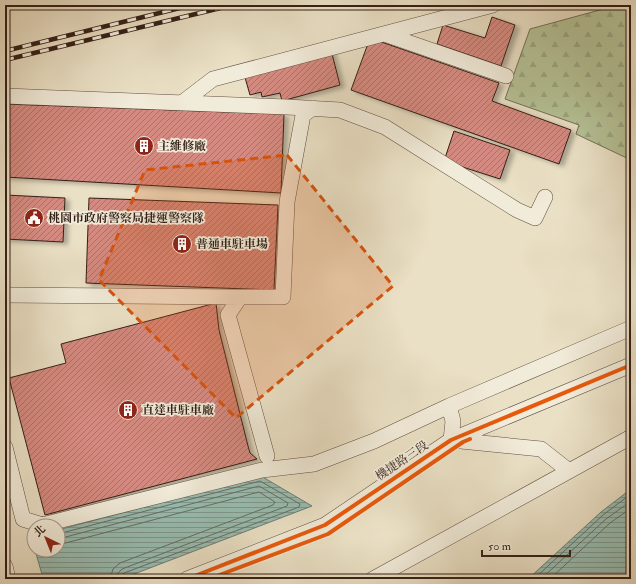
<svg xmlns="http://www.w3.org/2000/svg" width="636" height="584" font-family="'IM FELL Double Pica','Noto Serif TC',serif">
	<defs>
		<pattern id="forest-firs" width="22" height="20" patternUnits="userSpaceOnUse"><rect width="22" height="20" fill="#b5c296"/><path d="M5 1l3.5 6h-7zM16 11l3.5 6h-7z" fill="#9ca681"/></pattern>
		<pattern id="water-rules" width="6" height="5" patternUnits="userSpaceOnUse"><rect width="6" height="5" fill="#98bdb2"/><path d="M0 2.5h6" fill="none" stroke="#7d9990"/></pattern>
		<pattern id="building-hatch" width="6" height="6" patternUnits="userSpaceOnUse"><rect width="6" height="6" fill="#d48a80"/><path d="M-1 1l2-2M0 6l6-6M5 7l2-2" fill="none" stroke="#ad7068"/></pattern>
		<filter id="shadow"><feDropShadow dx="4.5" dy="2.5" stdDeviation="2" flood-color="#0004"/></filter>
	</defs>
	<rect width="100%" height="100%" fill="#eae0c5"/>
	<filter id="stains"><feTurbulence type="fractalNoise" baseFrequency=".005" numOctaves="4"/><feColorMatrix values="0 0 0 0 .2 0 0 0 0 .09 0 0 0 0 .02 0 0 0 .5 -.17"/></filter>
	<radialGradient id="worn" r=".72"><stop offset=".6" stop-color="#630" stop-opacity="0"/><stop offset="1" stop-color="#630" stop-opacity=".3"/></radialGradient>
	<path fill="url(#forest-firs)" stroke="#747056" d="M 606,5 L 631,5 L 631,160 L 576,134 L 579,125 L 505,99 L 530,29 L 607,8 Z"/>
	<path fill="url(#water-rules)" stroke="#707e74" d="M 261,476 L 312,506 L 121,579 L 37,579 L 43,578 L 35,550 L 58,550 L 58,530 Z
		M 631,489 L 631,579 L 528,579 L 601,512 Z"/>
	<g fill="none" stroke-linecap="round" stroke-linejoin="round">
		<path stroke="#666e64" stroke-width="1" d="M 58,534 L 260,481 L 300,504 L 299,507 L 124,573 L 122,576 L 121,579
			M 58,539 L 259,486 L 288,503 L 287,506 L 122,569 L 118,573 L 116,579
			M 58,545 L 259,492 L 275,502 L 273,505 L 120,563 L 113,569 L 110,579
			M 534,579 L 603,515 L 631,494
			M 541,579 L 606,519 L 631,501
			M 550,579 L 610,523 L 631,508"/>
	</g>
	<path fill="url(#building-hatch)" stroke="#341f17" filter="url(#shadow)" d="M 492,17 L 515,25 L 501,66 L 437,44 L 443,25 L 485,38 Z
		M 370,38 L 499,83 L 492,101 L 571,130 L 559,164 L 351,90 Z
		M 331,50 L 340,85 L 282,101 L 280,93 L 262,97 L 261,92 L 250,95 L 244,74 Z
		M 5,104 L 284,114 L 281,193 L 5,177 Z
		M 454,131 L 510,150 L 500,179 L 444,161 Z
		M 5,195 L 65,198 L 63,242 L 5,239 Z
		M 89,198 L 278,205 L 274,290 L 86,283 Z
		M 216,303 L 219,330 L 248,446 L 250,453 L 257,459 L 45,515 L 9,378 L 66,363 L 61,344 Z"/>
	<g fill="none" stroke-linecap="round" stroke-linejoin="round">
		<g stroke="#624f42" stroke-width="16">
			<path id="minor" d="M 384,34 L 506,76
				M 5,96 L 287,107 L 340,110 L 385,127 L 517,210 L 535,218 L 545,197
				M 183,102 L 213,79 L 493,5
				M 5,295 L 240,297
				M 449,406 L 453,421 L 451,440 L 541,449 L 569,471
				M 5,447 L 23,519 L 42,525 L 262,470 L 314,464 L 374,441 L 449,406 L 631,328
				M 267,456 L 228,315 L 240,297 L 283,297 L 287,202 L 303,115 L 313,108
				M 5,566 L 8,579
				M 187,579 L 325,525 L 451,440 L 631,365
				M 373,579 L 631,437"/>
		</g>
		<use href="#minor" stroke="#f1ebd9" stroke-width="15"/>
		<g stroke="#341f17" stroke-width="4.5">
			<path id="rail" d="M 5,51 L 192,5
				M 5,60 L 233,5"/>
		</g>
		<use href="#rail" stroke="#f1ebd9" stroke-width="3" stroke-dasharray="9" stroke-linecap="butt"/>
		<g stroke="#f1ebd9" stroke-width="6">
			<path id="cycleway" d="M 187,579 L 325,525 L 451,440 L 631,365
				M 209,579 L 328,534 L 463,442 L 470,439"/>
		</g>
		<use href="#cycleway" stroke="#e8590c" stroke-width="4"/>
	</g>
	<path fill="#d6530d" fill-opacity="0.2" stroke="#d6530d" stroke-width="3" stroke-dasharray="8 5" stroke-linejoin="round" d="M 287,155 L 393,286 L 236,418 L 99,280 L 145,170 Z"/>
	<defs>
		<g id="building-disc" transform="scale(1)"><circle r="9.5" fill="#8f2418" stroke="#f1ebd9"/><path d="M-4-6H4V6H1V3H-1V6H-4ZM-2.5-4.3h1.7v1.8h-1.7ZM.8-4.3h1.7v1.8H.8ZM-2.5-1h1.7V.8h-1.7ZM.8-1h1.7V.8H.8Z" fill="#fff"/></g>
		<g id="civic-disc" transform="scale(1)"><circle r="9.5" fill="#8f2418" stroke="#f1ebd9"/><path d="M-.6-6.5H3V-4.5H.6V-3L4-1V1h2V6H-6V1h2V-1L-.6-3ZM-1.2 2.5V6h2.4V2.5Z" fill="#fff"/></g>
	</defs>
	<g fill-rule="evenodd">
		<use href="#building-disc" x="144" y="146"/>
		<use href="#civic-disc" x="34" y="218"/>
		<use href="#building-disc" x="182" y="244"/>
		<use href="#building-disc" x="128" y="410"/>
	</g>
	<g text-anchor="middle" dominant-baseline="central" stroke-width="3.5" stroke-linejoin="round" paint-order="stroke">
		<g font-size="12" font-weight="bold" fill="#341f17" stroke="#f1ebd9" text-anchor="start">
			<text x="158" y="146">主維修廠</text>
			<text x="48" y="218">桃園市政府警察局捷運警察隊</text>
			<text x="196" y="244">普通車駐車場</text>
			<text x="142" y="410">直達車駐車廠</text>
		</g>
		<g font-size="12" fill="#341f17" stroke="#f1ebd9">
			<text transform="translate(402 461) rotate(-34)">機捷路三段</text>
		</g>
	</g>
	<rect width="636" height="584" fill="none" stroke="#eae0c5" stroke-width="20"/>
	<rect x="6" y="6" width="624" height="572" fill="none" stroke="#341f17" stroke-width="2"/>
	<rect x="10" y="10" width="616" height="564" fill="none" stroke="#341f17"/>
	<g transform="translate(46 538) rotate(317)"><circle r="19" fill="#f1ebd9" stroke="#a5998b"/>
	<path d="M0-3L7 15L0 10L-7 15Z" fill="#8f2418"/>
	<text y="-6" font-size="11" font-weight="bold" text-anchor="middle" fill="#341f17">北</text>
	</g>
	<path d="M482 550v6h88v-6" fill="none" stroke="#341f17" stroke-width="2"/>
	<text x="488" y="550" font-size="12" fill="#341f17" stroke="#f1ebd9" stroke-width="3" paint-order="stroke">50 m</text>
	<rect width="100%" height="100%" filter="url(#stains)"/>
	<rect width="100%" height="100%" fill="url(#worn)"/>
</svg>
